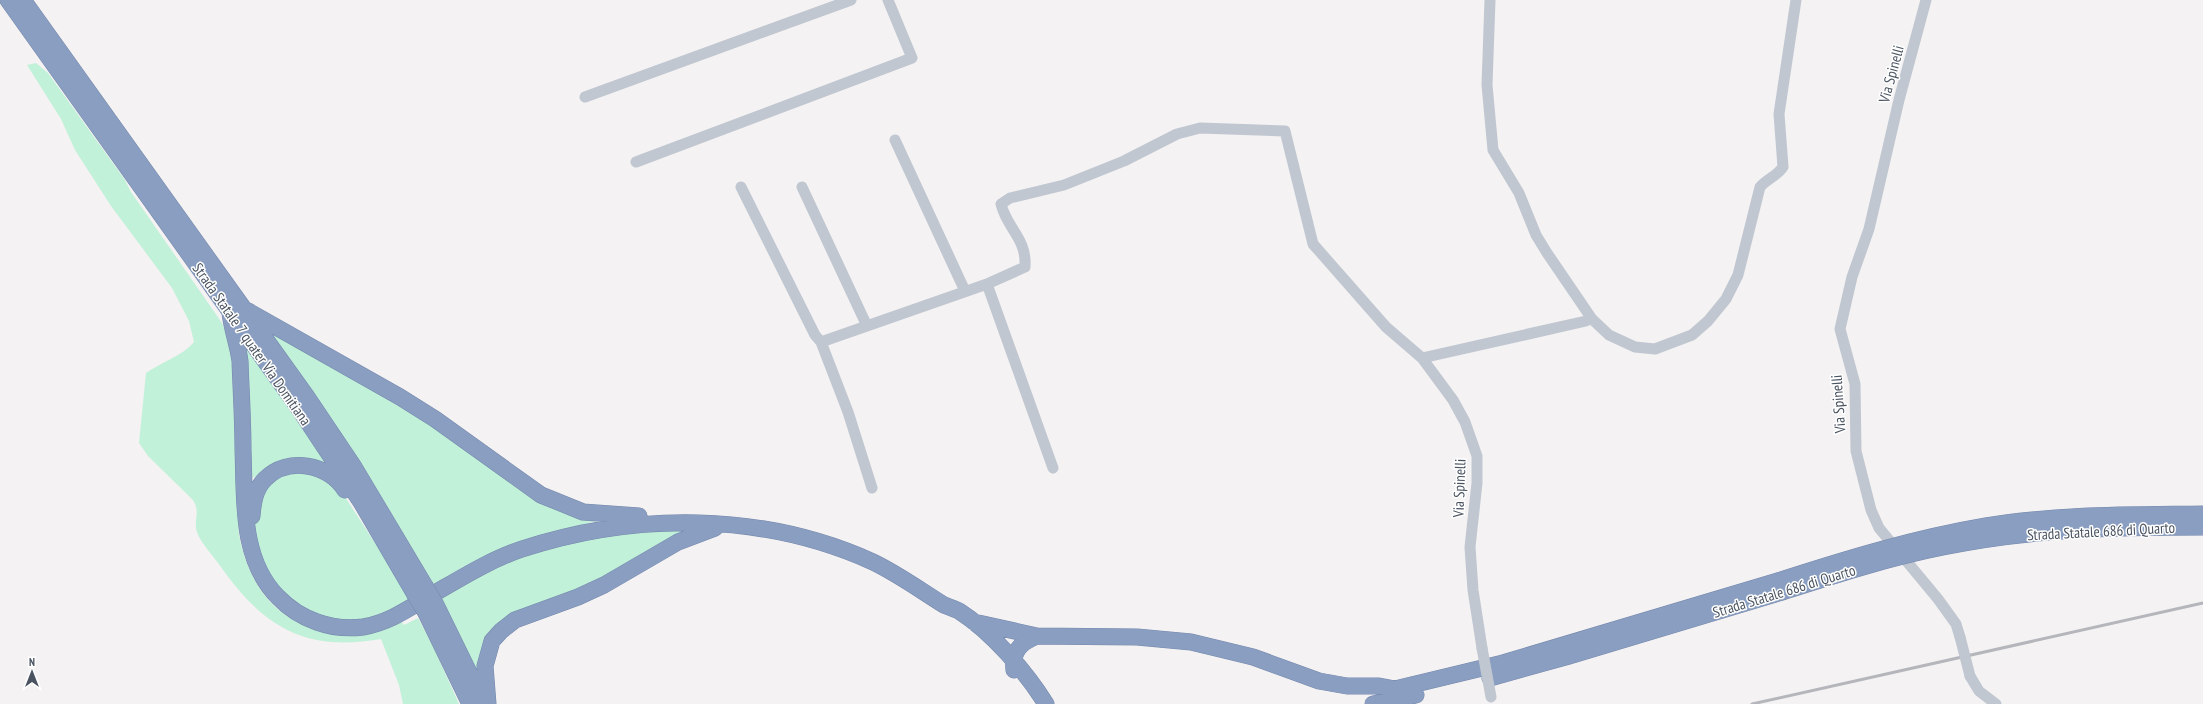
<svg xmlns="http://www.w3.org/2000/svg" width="2203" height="704" font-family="'PT Sans Narrow',sans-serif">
	<rect width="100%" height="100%" fill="#f4f2f2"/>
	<path fill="#c2f1da" d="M 36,63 L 48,73 L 125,180 L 131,192 L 222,323 L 231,343 L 239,535 C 250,590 280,628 339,632 C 365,634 378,633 401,621 L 404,625 L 418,618 L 433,646 L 459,704 L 403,704 L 399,685 L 381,639 C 306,652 264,628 221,567 C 215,558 200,542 197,532 C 193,520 201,513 193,500 L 148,456 L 139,443 L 146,373 C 161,362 181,357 194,342 L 189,321 L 172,288 L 111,206 L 75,150 L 61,119 L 27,65 Z
		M 265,328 L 599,520 L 522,542 L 434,586 L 375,486 L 327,414 Z
		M 243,343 L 330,465 L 265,472 L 250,479 Z
		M 300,469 L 336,483 L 412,600 C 398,608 383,615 367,619 C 307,632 252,576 255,517 C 256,506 265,491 270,481 Z
		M 637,531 L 685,531 L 618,572 L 523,612 L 478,672 L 476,670 L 441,598 C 478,577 516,555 558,545 C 584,539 611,536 637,531 Z"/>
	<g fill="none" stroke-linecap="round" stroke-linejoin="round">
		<g stroke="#7589ad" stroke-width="17">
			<path id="highway" d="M 8,0 L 298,407 L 361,502 L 414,593
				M 23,0 L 307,397 L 354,467 L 425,586
				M 248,311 L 400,397 L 435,419 L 541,495 L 583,512 L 639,516
				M 230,313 C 232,330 238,345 240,361 C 241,391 243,420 243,450 C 245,499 240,559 278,597 C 300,620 332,631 363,627 C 388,623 408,609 428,597 C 458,580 489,560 522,549 C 635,512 763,512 873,562 C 898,574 920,590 944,605 C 949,607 955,609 959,611 C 992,632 1026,672 1046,704
				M 252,516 C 253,503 255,489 265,479 C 288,456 328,464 345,490
				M 436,605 L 483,701
				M 425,611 L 470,704
				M 974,622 L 1037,636 L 1137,637 L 1191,642 L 1253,657 L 1319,681 L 1347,686 L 1379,686 L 1395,689 L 1503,663 L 1778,581
				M 1014,670 C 1012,651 1020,643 1037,636
				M 1490,678 L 1569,656 L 1782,592
				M 488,704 L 485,666 L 492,641 L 501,631 L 515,620 L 578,597 L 604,585 L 678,542 L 715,528
				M 1373,704 L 1416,695"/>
		</g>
		<path stroke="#c0c7d1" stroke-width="11" d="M 1490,0 L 1487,85 L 1493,150 L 1519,193 L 1536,235 L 1547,253 L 1592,319 L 1609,335 L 1635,347 L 1655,349 L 1692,335 L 1708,321 L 1726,299 L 1738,275 L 1760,187 C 1767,179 1777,176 1783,167 L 1779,114 L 1796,0
			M 1926,0 L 1899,100 L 1869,229 L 1852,277 L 1840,329 L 1855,384 L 1856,451 L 1871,510 L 1879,528 L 1938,599 L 1956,624 L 1960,637
			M 585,97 L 851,0
			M 895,140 L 965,291
			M 636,162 L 912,58 L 888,0
			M 741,187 L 815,335 L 821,342 L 848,412 L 872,488
			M 802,187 L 867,326
			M 987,284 L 1053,468
			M 821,342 L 987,284 L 1025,267 C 1027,238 1007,229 1001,204 L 1010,198 L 1064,185 L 1124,161 L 1177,134 L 1200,128 L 1285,131 L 1313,244 L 1386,327 L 1422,358 L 1453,400 L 1465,422 L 1477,456 L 1477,483 L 1470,547 L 1473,590 L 1482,648
			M 1422,358 L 1586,321
			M 1970,676 L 1979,691 L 1996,704"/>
		<use href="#highway" stroke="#8a9ec1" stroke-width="16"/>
		<path stroke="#b4b6bc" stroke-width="3" d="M 1752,704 L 2203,603"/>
		<g stroke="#7589ad" stroke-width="17" stroke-linecap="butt">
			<path id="highway-bridge" d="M 1778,581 C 1846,559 1915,538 1986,526 C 2057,514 2131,515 2203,514
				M 425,586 L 436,605
				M 1782,592 C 1835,575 1888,558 1943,547 C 2029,529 2116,527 2203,527
				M 414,593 L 425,611"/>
		</g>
		<path stroke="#c0c7d1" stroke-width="11" d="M 1960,637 L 1970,676
			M 1482,648 L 1491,697"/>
		<use href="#highway-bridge" stroke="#8a9ec1" stroke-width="16"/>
	</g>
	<g text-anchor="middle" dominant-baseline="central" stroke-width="3" stroke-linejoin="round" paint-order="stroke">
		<g font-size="15" fill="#495360" stroke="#fff">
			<text transform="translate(1891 74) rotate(-75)">Via Spinelli</text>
			<text transform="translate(252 344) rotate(55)">Strada Statale 7 quater Via Domitiana</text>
			<text transform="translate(1838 404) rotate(-94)">Via Spinelli</text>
			<text transform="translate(1459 488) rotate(-88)">Via Spinelli</text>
			<text transform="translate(2101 531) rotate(-3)">Strada Statale 686 di Quarto</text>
			<text transform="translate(1784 591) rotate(-17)">Strada Statale 686 di Quarto</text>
		</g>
	</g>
	<g transform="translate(32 672)" stroke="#ffffff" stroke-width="3" paint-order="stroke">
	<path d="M0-3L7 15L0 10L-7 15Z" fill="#495360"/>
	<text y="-6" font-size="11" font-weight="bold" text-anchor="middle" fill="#495360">N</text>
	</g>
</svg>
